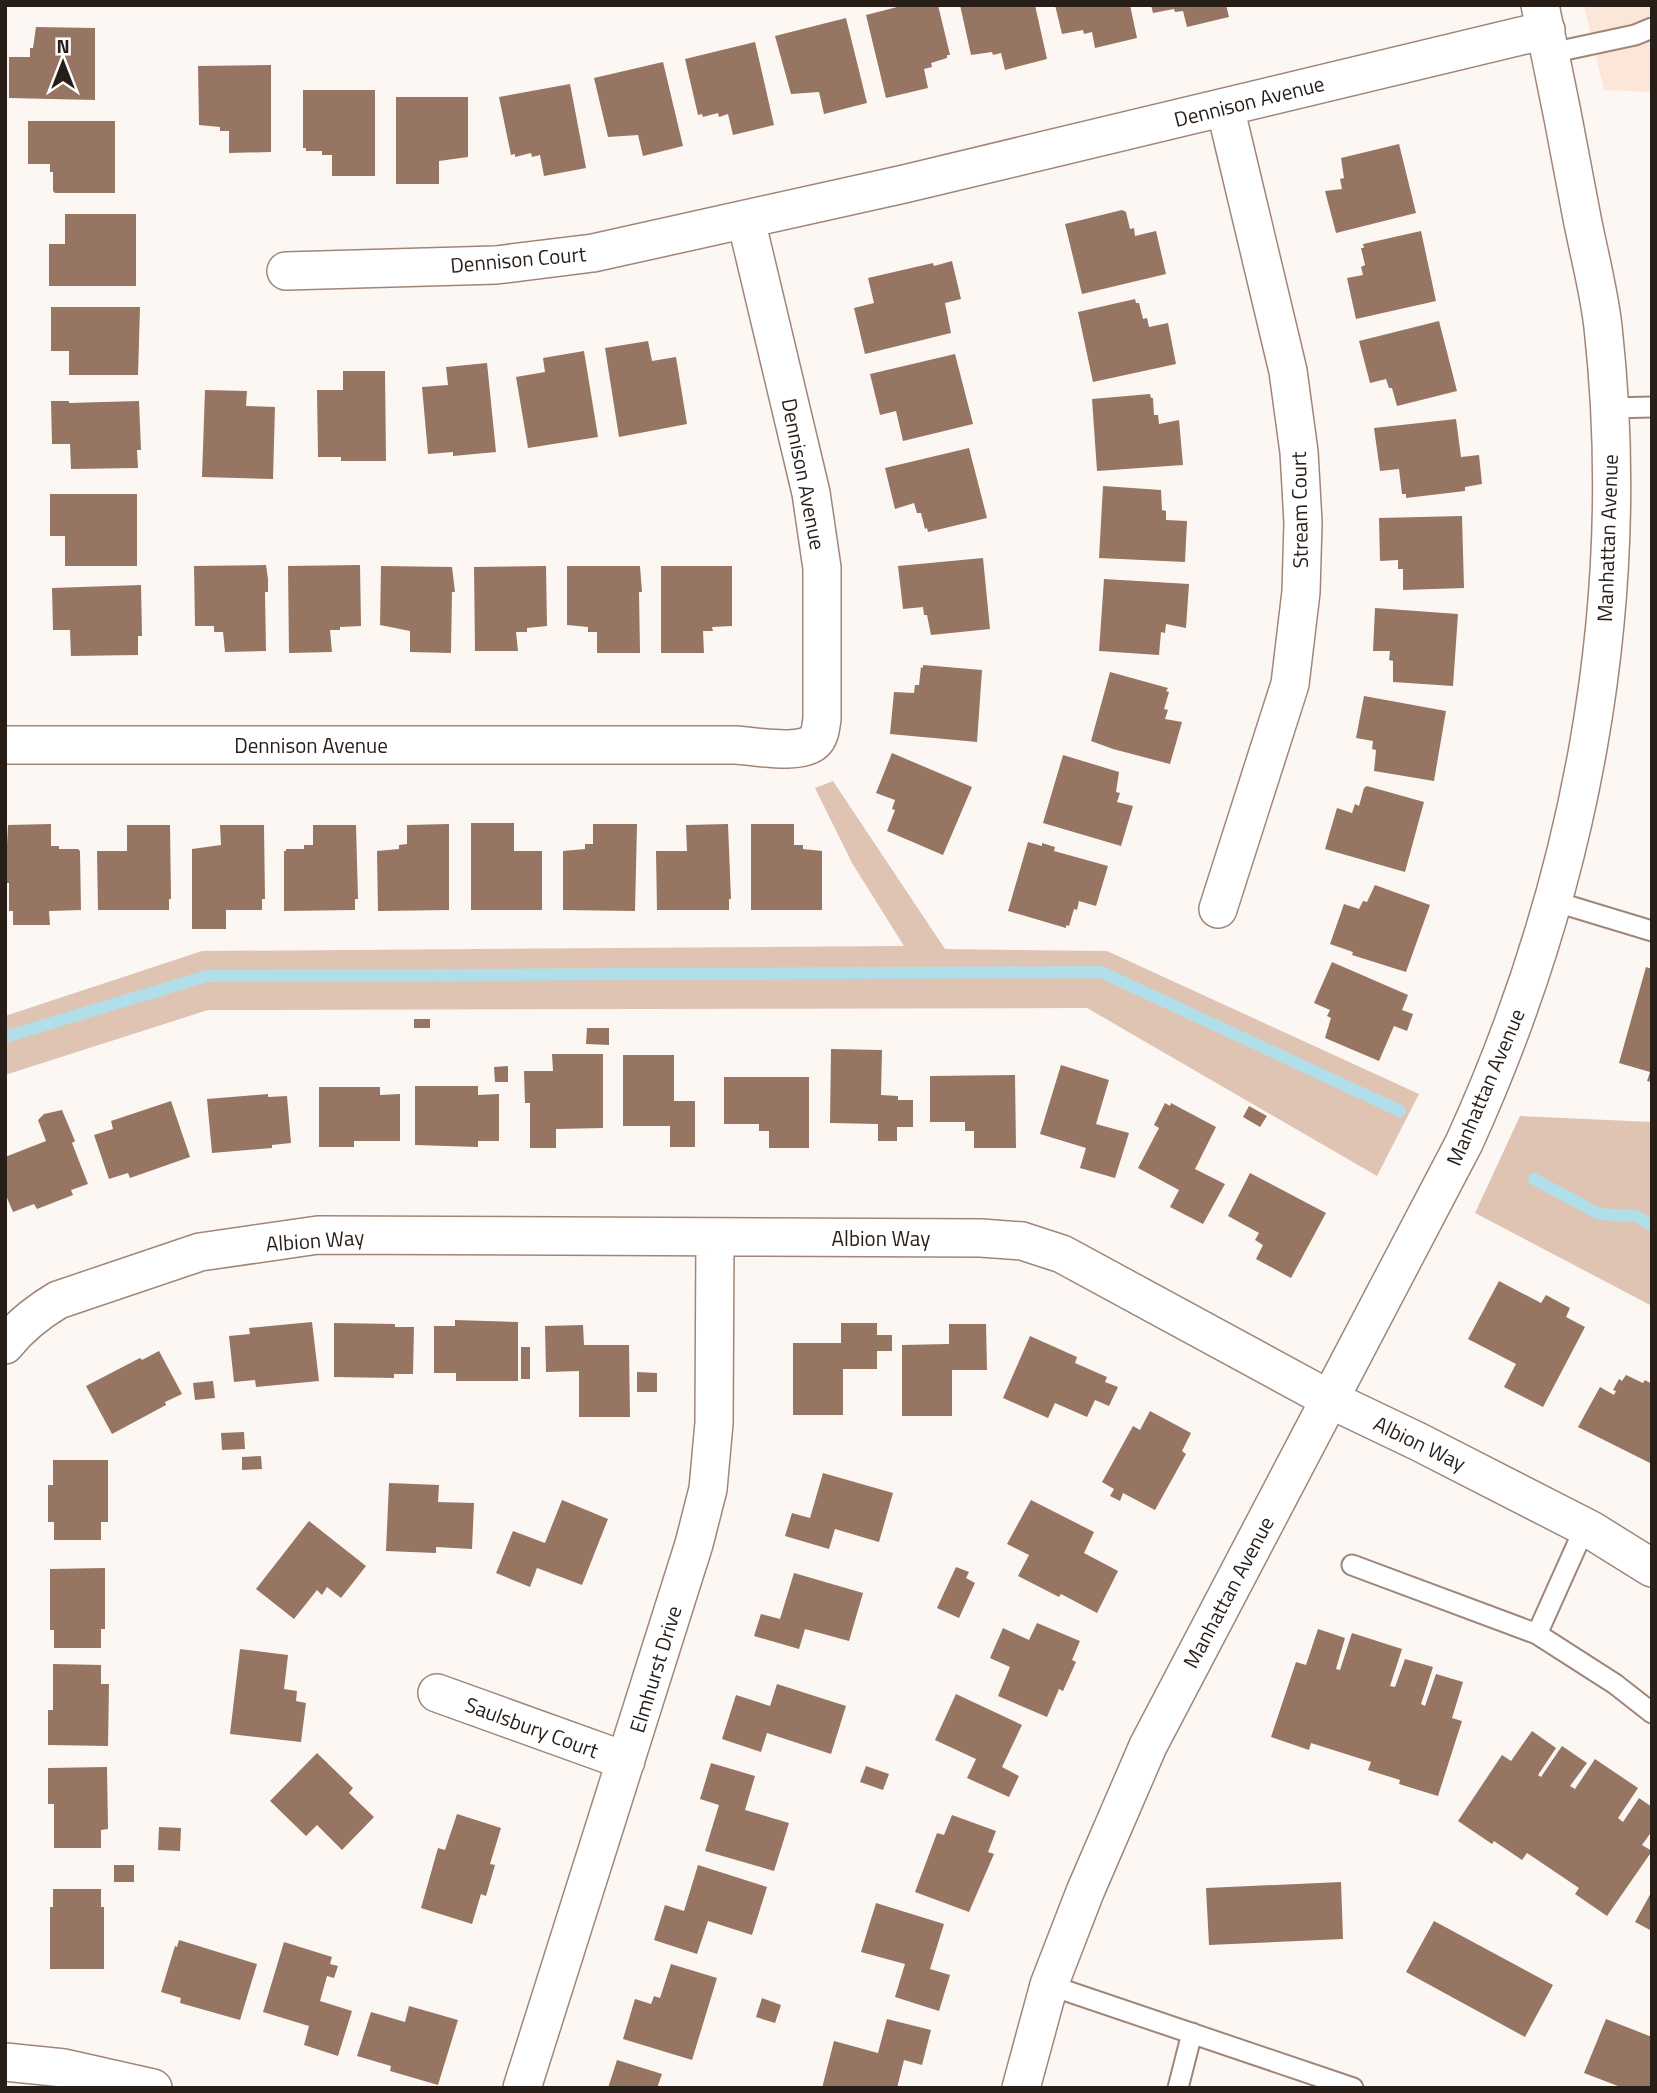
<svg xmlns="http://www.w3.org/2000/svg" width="1657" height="2093" font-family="'Titillium Web',sans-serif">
	<rect width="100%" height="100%" fill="#fcf7f3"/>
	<path fill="#fce6da" d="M 1584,5 L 1652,5 L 1652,92 L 1604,90 Z"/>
	<path fill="#dfc3b3" d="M 833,781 L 945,949 L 1107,951 L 1419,1094 L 1377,1176 L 1087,1008 L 208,1010 L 5,1075 L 5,1016 L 202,951 L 904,946 L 852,863 L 815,788 Z
		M 1520,1116 L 1652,1122 L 1652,1306 L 1475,1213 Z"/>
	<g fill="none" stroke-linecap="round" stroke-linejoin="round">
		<path stroke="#b1dfe9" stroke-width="12" d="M 5,1037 L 207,976 L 1101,972 L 1400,1111
			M 1534,1179 L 1599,1214 L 1636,1216 L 1652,1225"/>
	</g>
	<path fill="#967563" d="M 905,5 L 938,5 L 950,55 L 947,55 L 947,58 L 931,63 L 932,67 L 924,69 L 928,88 L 886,98 L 866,15 Z
		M 960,5 L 1035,5 L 1047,59 L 1005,70 L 1001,53 L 993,55 L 992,52 L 971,55 Z
		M 1055,5 L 1130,5 L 1137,38 L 1095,48 L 1092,32 L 1084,34 L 1083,30 L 1062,34 Z
		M 1151,5 L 1226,5 L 1229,17 L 1187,27 L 1183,11 L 1175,12 L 1174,9 L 1153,13 Z
		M 846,18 L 867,103 L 824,114 L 819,92 L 791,94 L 775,36 Z
		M 36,27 L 95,28 L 95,100 L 9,98 L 9,57 L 30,57 L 30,48 L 33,48 Z
		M 755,42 L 774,125 L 733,135 L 728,114 L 719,117 L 718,113 L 703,117 L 702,114 L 698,115 L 685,59 Z
		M 663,62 L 683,146 L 643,156 L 638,135 L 608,137 L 594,78 Z
		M 271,65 L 271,152 L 229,153 L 229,131 L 220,131 L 220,127 L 199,125 L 198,66 Z
		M 570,84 L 586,168 L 544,176 L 540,155 L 532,157 L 531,153 L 515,157 L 515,154 L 511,155 L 499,97 Z
		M 303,90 L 375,90 L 375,176 L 332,176 L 332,155 L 322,155 L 322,151 L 306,151 L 306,148 L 303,148 Z
		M 396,97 L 468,97 L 468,157 L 439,161 L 439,184 L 396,184 Z
		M 28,121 L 115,121 L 115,193 L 55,193 L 53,191 L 53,172 L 50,172 L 50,164 L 28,164 Z
		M 1399,144 L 1416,213 L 1336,233 L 1325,191 L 1342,189 L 1340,179 L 1344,178 L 1341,158 Z
		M 1122,210 L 1126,212 L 1130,229 L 1134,228 L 1135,236 L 1156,231 L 1166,274 L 1082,294 L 1065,224 Z
		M 65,214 L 136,214 L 136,286 L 49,286 L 49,244 L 65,244 Z
		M 1421,231 L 1436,301 L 1356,319 L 1347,278 L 1363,275 L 1361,267 L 1365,265 L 1361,248 L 1364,248 L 1363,244 Z
		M 952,261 L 961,299 L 945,303 L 951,333 L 865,354 L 854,308 L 874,303 L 868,278 L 933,263 L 934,266 Z
		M 1135,299 L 1136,303 L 1139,303 L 1143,319 L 1147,318 L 1149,327 L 1168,323 L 1176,364 L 1093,382 L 1078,312 Z
		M 51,307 L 140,307 L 138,375 L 69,375 L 69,351 L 51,351 Z
		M 1439,321 L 1457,391 L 1397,406 L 1392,388 L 1389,388 L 1386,379 L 1370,383 L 1359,341 Z
		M 648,341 L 652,361 L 676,357 L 687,424 L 619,437 L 605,348 Z
		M 584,351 L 598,437 L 528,448 L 516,377 L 545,372 L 543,358 Z
		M 955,354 L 973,424 L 903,441 L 896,411 L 880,415 L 870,374 Z
		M 487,363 L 496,452 L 453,456 L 453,452 L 428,454 L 422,387 L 448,385 L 446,367 Z
		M 343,371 L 385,371 L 386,461 L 341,461 L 341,457 L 318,457 L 317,390 L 343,390 Z
		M 205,390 L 247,391 L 246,406 L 275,407 L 273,479 L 202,477 Z
		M 1150,394 L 1151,398 L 1153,398 L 1154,415 L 1158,415 L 1159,424 L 1179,420 L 1183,465 L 1097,471 L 1092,399 Z
		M 51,401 L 69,401 L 69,403 L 139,401 L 141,450 L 137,450 L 138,468 L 71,469 L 70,444 L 52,444 Z
		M 1456,419 L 1461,457 L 1479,455 L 1482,484 L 1465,487 L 1465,491 L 1406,498 L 1406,494 L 1402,494 L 1399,469 L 1380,471 L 1374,428 Z
		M 969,448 L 987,518 L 928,532 L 927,528 L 925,529 L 921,513 L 917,513 L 914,503 L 895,509 L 885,468 Z
		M 1103,486 L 1161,490 L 1162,510 L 1166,511 L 1166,520 L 1187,521 L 1185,562 L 1099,558 Z
		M 50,494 L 137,494 L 137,566 L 65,566 L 65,536 L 50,536 Z
		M 1462,516 L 1464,588 L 1403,590 L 1403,569 L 1398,569 L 1398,560 L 1380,561 L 1379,518 Z
		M 983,558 L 990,629 L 931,635 L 927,615 L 924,615 L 923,607 L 903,609 L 898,566 Z
		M 266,565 L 268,579 L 268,592 L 265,592 L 266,651 L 225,652 L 223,632 L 214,632 L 214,626 L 195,626 L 194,566 Z
		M 360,565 L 361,626 L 340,627 L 340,630 L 330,630 L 332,652 L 289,653 L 288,566 Z
		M 381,566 L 452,567 L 455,592 L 452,592 L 451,653 L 410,652 L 410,631 L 380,625 Z
		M 546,566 L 547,626 L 527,628 L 527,632 L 516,632 L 518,651 L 475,651 L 474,567 Z
		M 567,566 L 640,566 L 642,592 L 639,592 L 640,653 L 597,653 L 597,632 L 588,632 L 588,627 L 567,625 Z
		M 661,566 L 732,566 L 732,626 L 712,627 L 713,631 L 703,631 L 704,653 L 661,653 Z
		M 1104,579 L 1189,584 L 1186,628 L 1166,624 L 1165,633 L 1161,632 L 1159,655 L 1099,651 Z
		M 141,585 L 142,636 L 138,636 L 138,655 L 71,656 L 70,630 L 53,630 L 52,588 Z
		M 1375,608 L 1458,614 L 1453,686 L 1393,682 L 1393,661 L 1389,660 L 1390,651 L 1373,651 Z
		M 923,665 L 982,670 L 977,742 L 890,734 L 894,692 L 914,693 L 915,685 L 919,685 L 921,667 L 923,668 Z
		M 1110,672 L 1168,688 L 1166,691 L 1169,692 L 1164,709 L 1168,710 L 1165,719 L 1182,722 L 1170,764 L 1113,749 L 1091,741 Z
		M 1364,696 L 1446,711 L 1434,781 L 1374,771 L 1376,750 L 1372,749 L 1373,741 L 1356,738 Z
		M 892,753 L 972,787 L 943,855 L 887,831 L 895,810 L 892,809 L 895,800 L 876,793 Z
		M 1063,755 L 1119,772 L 1116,792 L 1120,793 L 1117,802 L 1133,806 L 1121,846 L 1043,823 Z
		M 1367,786 L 1424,802 L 1405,872 L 1325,849 L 1337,808 L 1352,813 L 1355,804 L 1359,806 L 1364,788 Z
		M 471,823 L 514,823 L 514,851 L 542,851 L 542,910 L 471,910 Z
		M 51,824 L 51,846 L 59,846 L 59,849 L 78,849 L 80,851 L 81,910 L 49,911 L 50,925 L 13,925 L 13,911 L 9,911 L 9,883 L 5,883 L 8,825 Z
		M 449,824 L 449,910 L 378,911 L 377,851 L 399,849 L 399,845 L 407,844 L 407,825 Z
		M 593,824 L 637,824 L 635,911 L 563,910 L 563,851 L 585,849 L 585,844 L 593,844 Z
		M 728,824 L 731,899 L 729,899 L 729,910 L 657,910 L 656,851 L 687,851 L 686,825 Z
		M 751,824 L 794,824 L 794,845 L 803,845 L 803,849 L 822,851 L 822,910 L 751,910 Z
		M 127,825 L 170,825 L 171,899 L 169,899 L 169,910 L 98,910 L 97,851 L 127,851 Z
		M 220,825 L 264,825 L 265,899 L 262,899 L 262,910 L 226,910 L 226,929 L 192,929 L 192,849 L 221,845 Z
		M 313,825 L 356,825 L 358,899 L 355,899 L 355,910 L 284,911 L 284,851 L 286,851 L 286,849 L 304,849 L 304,845 L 313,845 Z
		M 1028,842 L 1042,846 L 1042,843 L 1055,847 L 1054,851 L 1108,866 L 1096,906 L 1079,901 L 1077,910 L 1074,909 L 1069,926 L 1066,925 L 1066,928 L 1008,911 Z
		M 1375,885 L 1430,905 L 1406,972 L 1352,955 L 1353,952 L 1330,944 L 1344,904 L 1359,909 L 1363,901 L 1367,902 Z
		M 1332,962 L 1408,995 L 1402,1010 L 1413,1014 L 1407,1031 L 1394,1026 L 1379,1061 L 1325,1038 L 1331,1018 L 1327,1016 L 1330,1010 L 1314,1003 Z
		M 1646,967 L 1652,969 L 1652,1082 L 1647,1081 L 1650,1072 L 1619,1063 Z
		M 414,1019 L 430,1019 L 430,1028 L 414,1028 Z
		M 587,1028 L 609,1028 L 609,1045 L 586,1044 Z
		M 831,1049 L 882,1050 L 881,1095 L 898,1096 L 898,1100 L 913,1100 L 913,1127 L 897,1127 L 897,1141 L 878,1141 L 878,1124 L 830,1123 Z
		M 552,1054 L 603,1054 L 603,1128 L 556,1129 L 556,1148 L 530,1148 L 530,1103 L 525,1103 L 524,1071 L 553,1071 Z
		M 623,1055 L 674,1055 L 674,1101 L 695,1101 L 695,1147 L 670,1147 L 670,1126 L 623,1126 Z
		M 1061,1065 L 1109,1080 L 1096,1124 L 1129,1133 L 1115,1178 L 1080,1168 L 1086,1148 L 1040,1134 Z
		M 508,1066 L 508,1082 L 495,1082 L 494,1067 Z
		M 1015,1075 L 1016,1148 L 974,1148 L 974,1131 L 965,1131 L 965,1122 L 930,1122 L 930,1076 Z
		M 724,1077 L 809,1077 L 809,1148 L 769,1148 L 769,1131 L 759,1131 L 759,1124 L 724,1124 Z
		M 415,1086 L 478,1086 L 478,1095 L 499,1094 L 499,1141 L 478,1141 L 478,1147 L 415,1145 Z
		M 319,1087 L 380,1087 L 380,1095 L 400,1094 L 400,1141 L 354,1141 L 354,1147 L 319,1147 Z
		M 268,1094 L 268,1097 L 287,1096 L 291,1143 L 272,1145 L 272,1148 L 212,1153 L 207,1099 Z
		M 171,1101 L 190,1157 L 130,1178 L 128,1173 L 109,1179 L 94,1135 L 113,1129 L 111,1121 Z
		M 1165,1103 L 1170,1106 L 1171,1103 L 1216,1127 L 1195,1169 L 1225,1184 L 1203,1224 L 1170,1207 L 1179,1190 L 1138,1168 L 1159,1128 L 1154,1125 Z
		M 1249,1106 L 1267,1116 L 1260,1127 L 1243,1117 Z
		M 62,1110 L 75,1141 L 72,1143 L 88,1184 L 71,1190 L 73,1195 L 37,1209 L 34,1204 L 13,1212 L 5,1193 L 5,1157 L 46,1141 L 38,1120 L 44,1114 Z
		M 1250,1173 L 1326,1213 L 1291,1278 L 1256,1259 L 1263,1245 L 1255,1240 L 1259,1233 L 1228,1216 Z
		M 1499,1281 L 1541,1303 L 1546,1295 L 1570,1308 L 1566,1317 L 1585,1327 L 1543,1407 L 1504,1387 L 1516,1364 L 1468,1339 Z
		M 455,1320 L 518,1322 L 518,1381 L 456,1381 L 456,1373 L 434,1373 L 434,1326 L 455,1326 Z
		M 312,1322 L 319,1381 L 256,1387 L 255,1380 L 234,1382 L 229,1336 L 250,1334 L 249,1328 Z
		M 334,1323 L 395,1324 L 395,1327 L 414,1327 L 413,1374 L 394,1374 L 394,1378 L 334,1377 Z
		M 841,1323 L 877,1323 L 877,1335 L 892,1335 L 892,1351 L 877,1351 L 877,1369 L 843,1369 L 843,1415 L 793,1415 L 793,1343 L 841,1343 Z
		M 949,1324 L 986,1324 L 987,1370 L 952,1370 L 952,1416 L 902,1416 L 902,1345 L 949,1344 Z
		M 583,1325 L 584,1345 L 629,1345 L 630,1417 L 579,1417 L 579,1371 L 546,1372 L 545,1326 Z
		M 1030,1336 L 1077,1357 L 1075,1363 L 1107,1377 L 1105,1382 L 1118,1387 L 1109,1406 L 1095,1400 L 1087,1417 L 1055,1403 L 1048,1418 L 1003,1398 Z
		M 521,1347 L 530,1347 L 530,1379 L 521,1379 Z
		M 159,1351 L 182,1394 L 165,1402 L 166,1405 L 112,1434 L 86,1386 L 140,1358 L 142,1360 Z
		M 637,1372 L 657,1373 L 657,1392 L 637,1392 Z
		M 1626,1375 L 1643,1383 L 1645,1380 L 1652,1384 L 1652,1464 L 1578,1427 L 1600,1387 L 1614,1395 L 1616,1391 L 1613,1390 L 1619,1379 L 1622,1381 Z
		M 213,1381 L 215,1398 L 195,1400 L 193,1383 Z
		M 1150,1411 L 1191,1433 L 1182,1451 L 1186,1454 L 1155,1510 L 1123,1493 L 1120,1501 L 1110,1496 L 1114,1489 L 1102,1482 L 1133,1426 L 1140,1430 Z
		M 244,1432 L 245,1449 L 222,1450 L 221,1433 Z
		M 261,1456 L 262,1469 L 242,1470 L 242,1457 Z
		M 53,1460 L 108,1460 L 108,1522 L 101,1522 L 101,1540 L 54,1540 L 54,1522 L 48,1522 L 48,1485 L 53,1485 Z
		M 823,1473 L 893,1493 L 879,1542 L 835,1529 L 829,1549 L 785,1536 L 792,1513 L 810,1518 Z
		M 389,1483 L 439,1485 L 438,1502 L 474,1503 L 472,1549 L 436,1547 L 436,1553 L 386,1551 Z
		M 562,1500 L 608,1519 L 582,1585 L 537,1568 L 530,1587 L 496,1573 L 513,1531 L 545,1543 Z
		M 1031,1500 L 1094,1532 L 1084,1553 L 1118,1571 L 1097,1613 L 1061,1594 L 1059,1597 L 1018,1576 L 1029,1555 L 1007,1544 Z
		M 309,1521 L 366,1566 L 341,1598 L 327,1587 L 322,1595 L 317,1590 L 294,1619 L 256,1589 Z
		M 956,1567 L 969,1572 L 966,1578 L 975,1583 L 959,1618 L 937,1608 Z
		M 105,1568 L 105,1629 L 101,1629 L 101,1648 L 54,1648 L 54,1630 L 50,1630 L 50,1569 Z
		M 794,1573 L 863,1593 L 849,1641 L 805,1629 L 799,1649 L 754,1636 L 761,1614 L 780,1619 Z
		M 1037,1623 L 1080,1641 L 1072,1660 L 1076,1662 L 1063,1691 L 1059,1689 L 1047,1717 L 998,1696 L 1010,1667 L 990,1658 L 1003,1628 L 1029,1640 Z
		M 1318,1629 L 1345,1638 L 1336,1669 L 1340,1670 L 1352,1633 L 1402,1649 L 1390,1686 L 1395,1687 L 1405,1659 L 1433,1667 L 1421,1704 L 1425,1706 L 1436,1674 L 1463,1682 L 1452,1718 L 1462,1721 L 1438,1796 L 1399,1784 L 1400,1780 L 1368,1770 L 1371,1762 L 1311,1743 L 1309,1750 L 1271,1737 L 1296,1662 L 1306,1665 Z
		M 240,1649 L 288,1655 L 284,1689 L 297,1691 L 296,1701 L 306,1703 L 301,1742 L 230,1734 Z
		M 53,1664 L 101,1665 L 101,1684 L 109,1684 L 108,1746 L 48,1745 L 48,1710 L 53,1710 Z
		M 777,1684 L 846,1706 L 831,1754 L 767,1733 L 761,1752 L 722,1739 L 736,1695 L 770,1706 Z
		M 956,1694 L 1022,1725 L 1002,1767 L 1019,1776 L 1009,1797 L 967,1778 L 976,1759 L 935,1740 Z
		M 1532,1731 L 1556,1748 L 1538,1775 L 1541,1777 L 1562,1746 L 1587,1763 L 1570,1786 L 1575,1789 L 1595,1759 L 1638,1788 L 1618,1818 L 1623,1822 L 1639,1798 L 1652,1807 L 1652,1831 L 1642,1845 L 1652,1851 L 1607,1916 L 1575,1894 L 1579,1888 L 1527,1853 L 1522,1860 L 1494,1841 L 1492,1844 L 1458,1821 L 1502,1755 L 1511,1761 Z
		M 317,1753 L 353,1788 L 349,1793 L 374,1817 L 342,1850 L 317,1825 L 306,1836 L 270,1801 Z
		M 711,1763 L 755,1776 L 745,1810 L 789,1823 L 774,1871 L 705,1851 L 719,1805 L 700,1799 Z
		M 866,1766 L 889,1774 L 883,1790 L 860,1782 Z
		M 107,1767 L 108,1829 L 101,1830 L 101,1848 L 54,1848 L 54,1804 L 48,1804 L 48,1768 Z
		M 457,1814 L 501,1828 L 490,1864 L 495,1865 L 486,1896 L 481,1894 L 472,1924 L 421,1908 L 438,1848 L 445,1850 Z
		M 952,1815 L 996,1831 L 988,1852 L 994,1854 L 969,1912 L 915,1892 L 937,1833 L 944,1835 Z
		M 159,1827 L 181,1828 L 180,1851 L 158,1850 Z
		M 114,1865 L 134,1865 L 134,1882 L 114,1882 Z
		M 698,1865 L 767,1887 L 752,1935 L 708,1921 L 697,1954 L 654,1940 L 665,1905 L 684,1911 Z
		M 1341,1882 L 1343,1939 L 1209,1945 L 1206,1888 Z
		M 53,1889 L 101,1889 L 101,1907 L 104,1907 L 104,1969 L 50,1969 L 50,1907 L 53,1907 Z
		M 1652,1891 L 1652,1931 L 1635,1922 Z
		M 876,1903 L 944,1924 L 930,1969 L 950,1975 L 939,2011 L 895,1997 L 905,1964 L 861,1952 Z
		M 1434,1921 L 1553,1985 L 1525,2037 L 1406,1972 Z
		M 179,1940 L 257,1964 L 240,2020 L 180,2003 L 181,1998 L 161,1992 L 175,1946 L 177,1947 Z
		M 284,1942 L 332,1957 L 330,1964 L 338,1966 L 334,1978 L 327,1976 L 320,2001 L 352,2011 L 338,2056 L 304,2045 L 309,2026 L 263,2012 Z
		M 671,1964 L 717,1978 L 692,2060 L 623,2039 L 635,1999 L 651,2004 L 654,1996 L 660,1998 Z
		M 762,1998 L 781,2005 L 775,2023 L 756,2017 Z
		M 409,2006 L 458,2020 L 438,2085 L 390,2071 L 391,2066 L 357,2056 L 371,2012 L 405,2022 Z
		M 887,2019 L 931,2030 L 922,2065 L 904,2060 L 897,2088 L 822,2088 L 834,2041 L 878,2053 Z
		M 1606,2019 L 1652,2037 L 1652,2088 L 1623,2088 L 1584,2073 Z
		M 617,2060 L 662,2074 L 657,2088 L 608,2088 Z"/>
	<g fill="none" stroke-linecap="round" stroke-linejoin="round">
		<g stroke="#a08677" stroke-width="23">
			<path id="lane" d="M 1551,53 L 1635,35 L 1652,28
				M 1608,408 L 1652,407
				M 1553,901 L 1652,931
				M 1352,1565 L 1537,1634 L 1585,1527
				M 1537,1634 L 1615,1684 L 1652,1713
				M 1049,1985 L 1353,2088
				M 1178,2088 L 1192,2033"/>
		</g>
		<g stroke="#a08677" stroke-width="40">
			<path id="street" d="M 286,271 L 496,265 L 593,253 L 904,184 L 1546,30
				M 5,745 L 736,745 C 754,746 804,756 816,740 C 820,735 821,726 822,719 L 822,568 L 811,493 L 746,220
				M 1218,909 L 1290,684 L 1301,592 L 1303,522 L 1299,452 L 1288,371 L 1225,107
				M 5,1345 C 19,1327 38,1312 58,1300 L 200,1252 L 318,1235 L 981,1238 L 1022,1241 L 1062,1254 L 1329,1399 L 1419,1442 L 1591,1530 L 1652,1568
				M 437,1693 L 626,1761
				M 5,2062 L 64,2068 L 153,2088
				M 522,2088 L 694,1544 L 708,1489 L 714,1423 L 715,1238
				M 1021,2088 L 1049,1985 L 1085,1892 L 1148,1746 L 1464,1143 C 1580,888 1634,607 1603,327 C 1599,291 1589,254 1582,218 C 1569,147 1555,76 1540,5"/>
		</g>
		<use href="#lane" stroke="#fff" stroke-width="19"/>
		<use href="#street" stroke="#fff" stroke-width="37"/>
	</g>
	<g text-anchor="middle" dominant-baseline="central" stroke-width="5" stroke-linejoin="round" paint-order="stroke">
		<g font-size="21" fill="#281e18" stroke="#fff">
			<text transform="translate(1249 101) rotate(-14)">Dennison Avenue</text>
			<text transform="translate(518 259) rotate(-5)">Dennison Court</text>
			<text transform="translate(804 474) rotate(79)">Dennison Avenue</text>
			<text transform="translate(1299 510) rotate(-91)">Stream Court</text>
			<text transform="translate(1607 538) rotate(-88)">Manhattan Avenue</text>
			<text x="311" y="745">Dennison Avenue</text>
			<text transform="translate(1485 1087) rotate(-67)">Manhattan Avenue</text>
			<text x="881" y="1238">Albion Way</text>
			<text transform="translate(315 1240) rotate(-4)">Albion Way</text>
			<text transform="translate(1420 1443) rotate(26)">Albion Way</text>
			<text transform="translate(1228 1592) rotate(-62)">Manhattan Avenue</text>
			<text transform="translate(655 1669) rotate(-73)">Elmhurst Drive</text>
			<text transform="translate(532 1727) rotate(20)">Saulsbury Court</text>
		</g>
	</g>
	<rect width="1657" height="2093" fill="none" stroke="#281e18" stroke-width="14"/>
	<g transform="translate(63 63)" stroke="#ffffff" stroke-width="5" paint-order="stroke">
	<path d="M0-5L12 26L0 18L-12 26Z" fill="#281e18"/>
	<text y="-10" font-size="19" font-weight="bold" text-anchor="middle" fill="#281e18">N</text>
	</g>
</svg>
